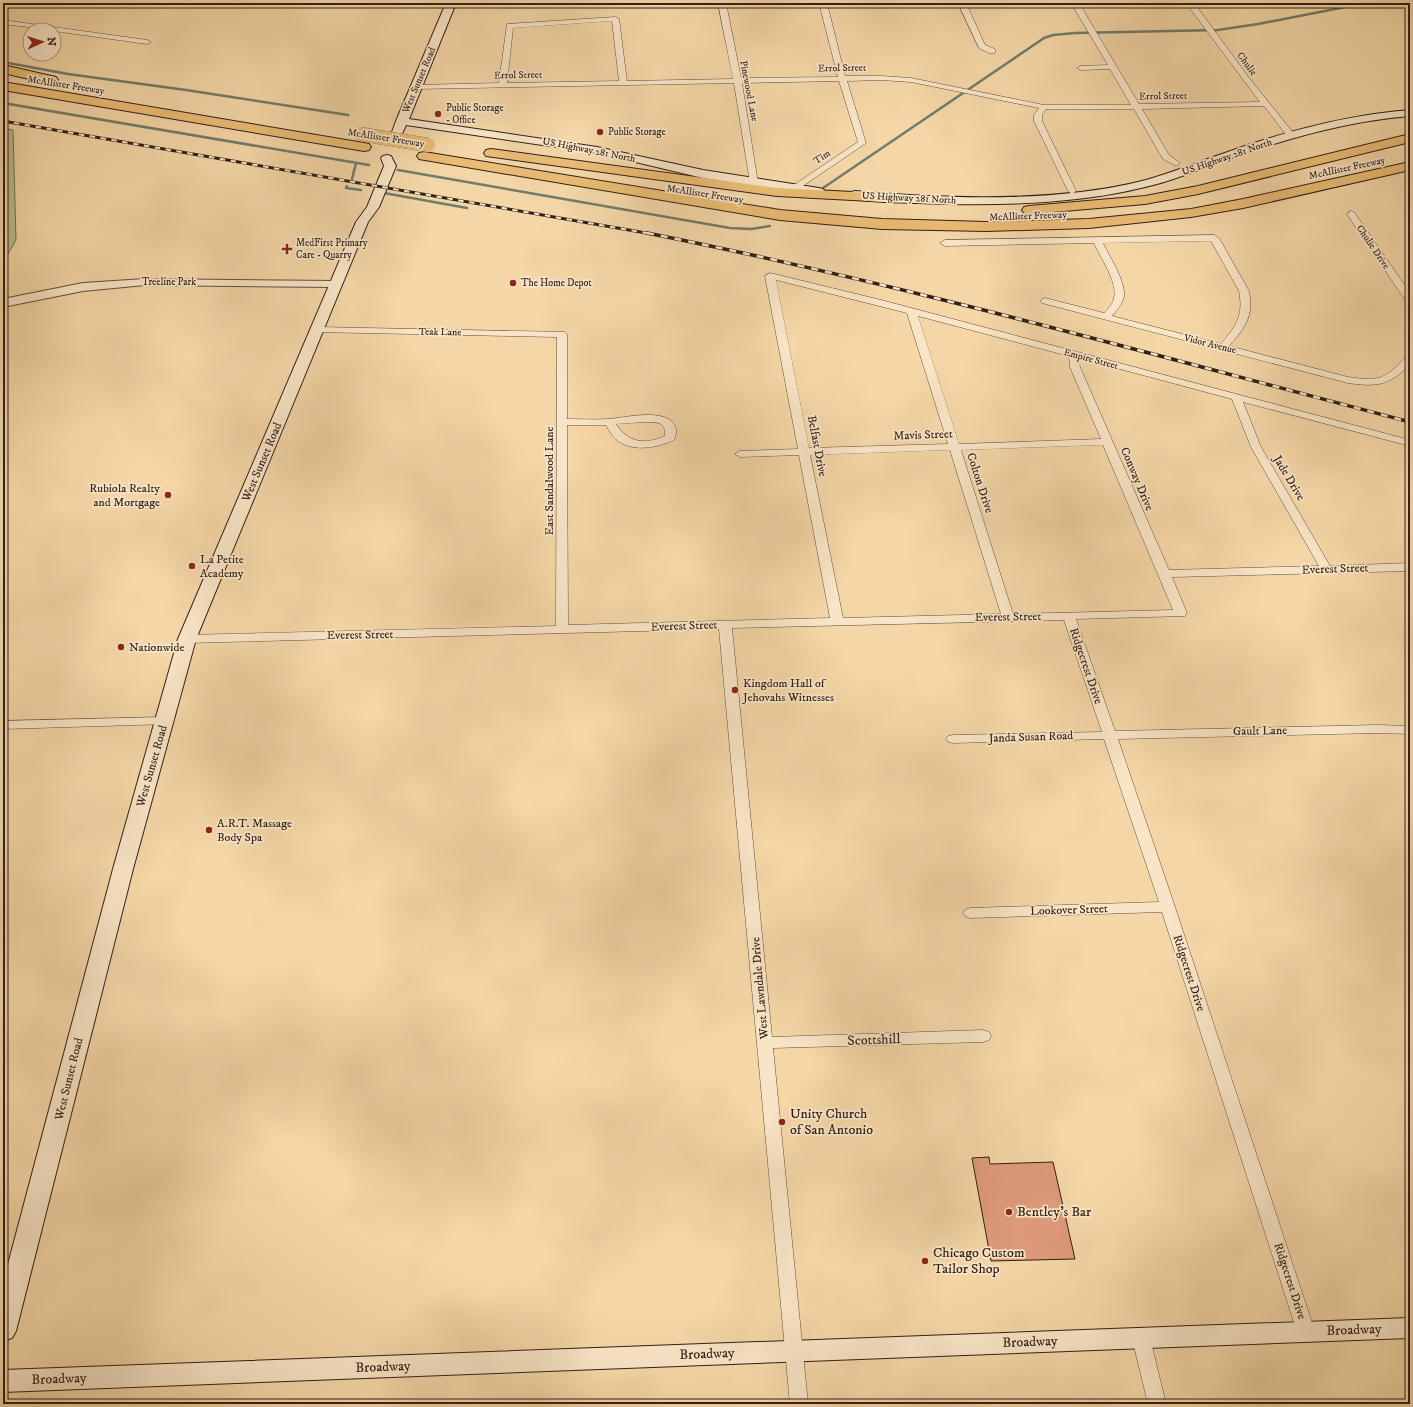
<svg xmlns="http://www.w3.org/2000/svg" width="1413" height="1407" font-family="'IM FELL DW Pica',serif">
	<rect width="100%" height="100%" fill="#f4d6a7"/>
	<filter id="stains"><feTurbulence type="fractalNoise" baseFrequency=".005" numOctaves="4"/><feColorMatrix values="0 0 0 0 .2 0 0 0 0 .09 0 0 0 0 .02 0 0 0 .5 -.17"/></filter>
	<radialGradient id="worn" r=".72"><stop offset=".6" stop-color="#630" stop-opacity="0"/><stop offset="1" stop-color="#630" stop-opacity=".3"/></radialGradient>
	<path fill="#babe88" stroke="#756f50" d="M 3,128 L 13,130 L 16,240 L 3,263 Z"/>
	<g fill="none" stroke-linecap="round" stroke-linejoin="round">
		<path stroke="#717c6b" stroke-width="2.5" d="M 3,62 L 68,74 L 186,90 L 348,115
			M 3,103 L 369,165
			M 398,170 L 730,228 L 751,229 L 770,226
			M 352,179 L 356,163
			M 347,186 L 346,188 L 361,190
			M 823,188 L 1044,38 L 1053,35 L 1075,33 L 1218,30 L 1258,24 L 1366,3
			M 384,193 L 467,208"/>
	</g>
	<path fill="#df9b7b" stroke="#302017" d="M 989,1157 L 990,1164 L 1053,1162 L 1075,1259 L 991,1261 L 972,1158 Z"/>
	<g fill="none" stroke-linecap="round" stroke-linejoin="round">
		<g stroke="#614e3b" stroke-width="1">
			<path id="minor" d="M 718,3 L 726,3 L 741,78 L 838,77 L 819,3 L 827,3 L 845,76 L 881,76 L 911,78 L 1044,105 L 1131,105 L 1110,69 L 1081,70 L 1077,68 L 1081,66 L 1108,65 L 1071,3 L 1079,3 L 1139,104 L 1260,102 L 1186,3 L 1194,3 L 1250,79 L 1295,135 L 1291,137 L 1288,137 L 1264,106 L 1142,109 L 1169,155 L 1180,163 L 1176,166 L 1163,159 L 1134,109 L 1046,109 L 1042,115 L 1042,121 L 1076,191 L 1072,194 L 1068,191 L 1034,121 L 1034,115 L 1039,108 L 911,82 L 881,80 L 847,81 L 866,143 L 794,192 L 791,191 L 790,189 L 791,187 L 858,142 L 839,81 L 742,83 L 758,183 L 754,186 L 750,183 L 734,83 L 416,89 L 412,87 L 416,85 L 499,83 L 507,24 L 615,17 L 619,19 L 627,81 L 733,79 ZM 612,21 L 619,81 L 507,83 L 513,28 Z
				M 958,3 L 966,3 L 985,45 L 995,49 L 995,53 L 989,53 L 979,48 Z
				M 3,20 L 147,40 L 151,42 L 147,44 L 54,31 L 54,30 L 3,24 Z
				M 1351,211 L 1354,212 L 1410,293 L 1410,303 L 1407,302 L 1399,291 L 1347,214 Z
				M 1214,235 L 1219,238 L 1249,291 C 1254,316 1245,328 1229,346 L 1348,377 C 1371,380 1381,382 1398,365 C 1402,361 1405,356 1410,355 L 1410,364 C 1389,386 1377,387 1348,383 L 1042,303 L 1040,301 L 1042,299 L 1045,298 L 1104,313 C 1108,309 1113,304 1114,298 C 1118,282 1100,257 1094,243 L 945,246 L 940,243 L 945,240 ZM 1211,241 L 1239,291 C 1244,316 1236,326 1221,344 L 1112,316 C 1116,311 1121,306 1123,300 C 1129,286 1109,256 1103,243 Z
				M 770,273 L 881,300 L 1410,440 L 1410,446 L 1243,402 L 1261,447 L 1330,566 L 1410,563 L 1410,571 L 1172,577 L 1187,613 L 1185,616 L 1076,619 L 1115,731 L 1377,725 L 1410,726 L 1410,734 L 1377,733 L 1118,739 L 1175,907 L 1315,1332 L 1312,1337 L 1306,1340 L 1300,1337 L 1297,1332 L 1162,912 L 970,918 L 965,916 L 963,913 L 965,910 L 970,908 L 1159,902 L 1104,739 L 953,743 L 948,742 L 946,739 L 948,736 L 953,735 L 1102,732 L 1064,620 L 732,628 L 772,1037 L 983,1030 L 989,1032 L 991,1036 L 989,1040 L 983,1042 L 773,1048 L 808,1404 L 790,1404 L 719,629 L 187,643 L 183,642 L 181,639 L 183,636 L 187,635 L 556,626 L 557,337 L 314,332 L 312,330 L 314,328 L 317,327 L 565,332 L 567,334 L 567,419 C 581,419 594,420 608,419 C 624,418 666,407 675,426 C 677,430 676,436 674,440 C 657,448 634,452 618,441 C 613,437 609,431 606,425 L 567,425 L 568,625 L 830,618 L 799,455 L 740,457 L 735,454 L 740,451 L 798,449 L 765,276 ZM 776,280 L 907,313 L 948,444 L 809,448 ZM 918,316 L 1069,356 L 1070,367 L 1101,439 L 959,444 ZM 1079,358 L 1232,399 L 1251,447 L 1319,566 L 1169,570 L 1080,367 ZM 646,422 C 658,422 666,422 665,436 C 645,445 628,443 616,424 ZM 1103,445 L 1173,610 L 1013,614 L 961,450 ZM 950,450 L 1001,614 L 843,618 L 810,455 Z
				M 164,717 L 169,718 L 171,721 L 169,724 L 3,729 L 3,721 Z
				M 1141,1330 L 1147,1333 L 1150,1338 L 1166,1404 L 1148,1404 L 1132,1338 L 1135,1333 Z"/>
		</g>
		<g stroke="#614e3b" stroke-width="2">
			<path id="tertiary" d="M 145,279 L 336,281 L 340,282 L 342,284 L 340,286 L 336,287 L 145,285 L 83,291 L 3,307 L 3,299 L 83,283 Z"/>
		</g>
		<g stroke="#302017" stroke-width="2">
			<path id="secondary" d="M 446,3 L 456,3 L 409,119 L 597,147 L 703,170 L 819,188 L 823,189 L 825,192 L 823,195 L 819,196 L 703,178 L 597,153 L 406,125 L 402,134 L 394,134 L 392,132 L 396,121 Z
				M 1410,110 L 1410,116 C 1348,121 1290,138 1231,158 C 1206,167 1182,177 1157,184 C 1080,205 996,206 917,203 C 895,202 872,203 851,198 L 849,195 L 851,192 L 855,191 C 945,199 1054,203 1142,181 C 1169,174 1195,163 1222,154 C 1283,132 1345,115 1410,110 Z
				M 387,155 L 391,156 L 396,166 L 379,207 L 368,222 L 196,639 L 133,869 L 16,1331 L 12,1338 L 3,1341 L 3,1283 L 113,869 L 178,639 L 356,222 L 367,207 L 384,166 L 381,158 L 383,156 Z
				M 1410,1318 L 1410,1338 L 3,1392 L 3,1370 Z"/>
		</g>
		<g stroke="#302017" stroke-width="2">
			<path id="motorway" d="M 3,65 L 56,77 L 58,80 L 56,83 L 51,84 L 3,73 Z
				M 3,82 L 364,143 L 369,144 L 371,147 L 369,150 L 364,151 L 3,90 Z
				M 1410,134 L 1410,142 L 1198,194 L 1145,204 L 1029,214 L 1024,213 L 1022,210 L 1024,207 L 1029,206 L 1145,196 L 1198,186 Z
				M 491,149 L 777,188 L 871,193 L 876,194 L 878,197 L 876,200 L 871,201 L 777,196 L 486,156 L 484,153 L 486,150 Z
				M 424,152 L 780,210 L 882,219 L 986,222 L 1089,219 L 1191,209 L 1243,199 L 1410,162 L 1410,170 L 1243,208 L 1191,217 L 1089,228 L 986,231 L 882,229 L 780,220 L 419,159 L 417,156 L 419,153 Z"/>
		</g>
		<use href="#minor" fill="#f8e4c6" fill-rule="evenodd"/>
		<use href="#tertiary" fill="#f8e4c6" fill-rule="evenodd"/>
		<use href="#secondary" fill="#f8e4c6" fill-rule="evenodd"/>
		<use href="#motorway" fill="#eabb74" fill-rule="evenodd"/>
		<g stroke="#302017" stroke-width="3">
			<path id="rail-far1" d="M 3,121 L 652,234"/>
		</g>
		<g stroke="#302017" stroke-width="3.5">
			<path id="rail" d="M 647,233 C 904,284 1157,356 1410,422"/>
		</g>
		<use href="#rail-far1" stroke="#f8e4c6" stroke-width="2" stroke-dasharray="5.5" stroke-linecap="butt"/>
		<use href="#rail" stroke="#f8e4c6" stroke-width="2.5" stroke-dasharray="7" stroke-linecap="butt"/>
		<g stroke="#302017" stroke-width="14" stroke-linecap="butt">
			<path id="motorway-bridge" d="M 360,134 L 428,145"/>
		</g>
		<use href="#motorway-bridge" stroke="#eabb74" stroke-width="14"/>
	</g>
	<g fill="#8f2418" stroke="#f8e4c6" stroke-width="1.5">
		<circle cx="438" cy="114" r="4"/>
		<circle cx="600" cy="132" r="4"/>
		<path d="M285 243h4v4h4v4h-4v4h-4v-4h-4v-4h4z"/>
		<circle cx="513" cy="283" r="4"/>
		<circle cx="168" cy="495" r="4"/>
		<circle cx="192" cy="566" r="4"/>
		<circle cx="121" cy="647" r="4"/>
		<circle cx="735" cy="690" r="4"/>
		<circle cx="209" cy="830" r="4"/>
		<circle cx="782" cy="1122" r="4"/>
		<circle cx="1009" cy="1212" r="4"/>
		<circle cx="925" cy="1261" r="4"/>
	</g>
	<g text-anchor="middle" dominant-baseline="central" stroke-width="3.5" stroke-linejoin="round" paint-order="stroke">
		<g font-size="10" fill="#302017" stroke="#f8e4c6">
			<text transform="translate(1247 64) rotate(54)">Chulie</text>
			<text transform="translate(842 68) rotate(-1)">Errol Street</text>
			<text transform="translate(518 75) rotate(-1)">Errol Street</text>
			<text transform="translate(419 80) rotate(-67)">West Sunset Road</text>
			<text transform="translate(66 85) rotate(9)">McAllister Freeway</text>
			<text transform="translate(749 91) rotate(79)">Pinewood Lane</text>
			<text transform="translate(1163 96) rotate(-1)">Errol Street</text>
			<text transform="translate(386 138) rotate(9)">McAllister Freeway</text>
			<text transform="translate(589 150) rotate(11)">US Highway 281 North</text>
			<text transform="translate(822 157) rotate(-34)">Tim</text>
			<text transform="translate(1227 157) rotate(-19)">US Highway 281 North</text>
			<text transform="translate(1347 168) rotate(-12)">McAllister Freeway</text>
			<text transform="translate(705 194) rotate(9)">McAllister Freeway</text>
			<text transform="translate(909 198) rotate(3)">US Highway 281 North</text>
			<text transform="translate(1028 216) rotate(-2)">McAllister Freeway</text>
			<text transform="translate(1373 247) rotate(56)">Chulie Drive</text>
			<text x="169" y="282">Treeline Park</text>
			<text transform="translate(440 332) rotate(1)">Teak Lane</text>
			<text transform="translate(1210 344) rotate(14)">Vidor Avenue</text>
			<text transform="translate(1091 359) rotate(15)">Empire Street</text>
		</g>
		<g font-size="10" fill="#302017" stroke="#f8e4c6" text-anchor="start">
			<text x="446" y="108">Public Storage<tspan x="446" dy="12">- Office</tspan></text>
			<text x="608" y="132">Public Storage</text>
			<text x="296" y="243">MedFirst Primary<tspan x="296" dy="12">Care - Quarry</tspan></text>
			<text x="521" y="283">The Home Depot</text>
		</g>
		<g font-size="12" fill="#302017" stroke="#f8e4c6">
			<text transform="translate(923 435) rotate(-2)">Mavis Street</text>
			<text transform="translate(817 446) rotate(79)">Belfast Drive</text>
			<text transform="translate(262 462) rotate(-67)">West Sunset Road</text>
			<text transform="translate(1289 478) rotate(59)">Jade Drive</text>
			<text transform="translate(1137 479) rotate(67)">Conway Drive</text>
			<text transform="translate(549 481) rotate(-90)">East Sandalwood Lane</text>
			<text transform="translate(980 483) rotate(72)">Colton Drive</text>
			<text transform="translate(1335 569) rotate(-2)">Everest Street</text>
			<text transform="translate(1008 617) rotate(-1)">Everest Street</text>
			<text transform="translate(684 626) rotate(-2)">Everest Street</text>
			<text transform="translate(360 635) rotate(-1)">Everest Street</text>
			<text transform="translate(1086 666) rotate(71)">Ridgecrest Drive</text>
			<text transform="translate(1260 731) rotate(-1)">Gault Lane</text>
			<text transform="translate(1031 737) rotate(-2)">Janda Susan Road</text>
			<text transform="translate(152 766) rotate(-74)">West Sunset Road</text>
			<text transform="translate(1069 910) rotate(-2)">Lookover Street</text>
			<text transform="translate(1189 973) rotate(72)">Ridgecrest Drive</text>
			<text transform="translate(760 988) rotate(-95)">West Lawndale Drive</text>
			<text transform="translate(69 1079) rotate(-76)">West Sunset Road</text>
			<text transform="translate(1290 1281) rotate(72)">Ridgecrest Drive</text>
		</g>
		<g font-size="12" fill="#302017" stroke="#f8e4c6" text-anchor="start">
			<text x="160" y="488" text-anchor="end">Rubiola Realty<tspan x="160" dy="14">and Mortgage</tspan></text>
			<text x="200" y="559">La Petite<tspan x="200" dy="14">Academy</tspan></text>
			<text x="129" y="647">Nationwide</text>
			<text x="743" y="683">Kingdom Hall of<tspan x="743" dy="14">Jehovahs Witnesses</tspan></text>
			<text x="217" y="823">A.R.T. Massage<tspan x="217" dy="14">Body Spa</tspan></text>
		</g>
		<g font-size="14" fill="#302017" stroke="#f8e4c6">
			<text transform="translate(874 1040) rotate(-2)">Scottshill</text>
			<text transform="translate(1354 1330) rotate(-2)">Broadway</text>
			<text transform="translate(1030 1342) rotate(-2)">Broadway</text>
			<text transform="translate(707 1354) rotate(-2)">Broadway</text>
			<text transform="translate(383 1367) rotate(-2)">Broadway</text>
			<text transform="translate(59 1379) rotate(-2)">Broadway</text>
		</g>
		<g font-size="14" fill="#302017" stroke="#f8e4c6" text-anchor="start">
			<text x="790" y="1114">Unity Church<tspan x="790" dy="16">of San Antonio</tspan></text>
			<text x="1017" y="1212">Bentley's Bar</text>
			<text x="933" y="1253">Chicago Custom<tspan x="933" dy="16">Tailor Shop</tspan></text>
		</g>
	</g>
	<rect width="1413" height="1407" fill="none" stroke="#f4d6a7" stroke-width="16"/>
	<rect x="4" y="4" width="1405" height="1399" fill="none" stroke="#302017" stroke-width="2"/>
	<rect x="8" y="8" width="1397" height="1391" fill="none" stroke="#302017"/>
	<g transform="translate(42 42) rotate(87)"><circle r="19" fill="#f8e4c6" stroke="#a89680"/>
	<path d="M0-3L7 15L0 10L-7 15Z" fill="#8f2418"/>
	<text y="-6" font-size="11" font-weight="bold" text-anchor="middle" fill="#302017">N</text>
	</g>
	<rect width="100%" height="100%" filter="url(#stains)"/>
	<rect width="100%" height="100%" fill="url(#worn)"/>
</svg>
